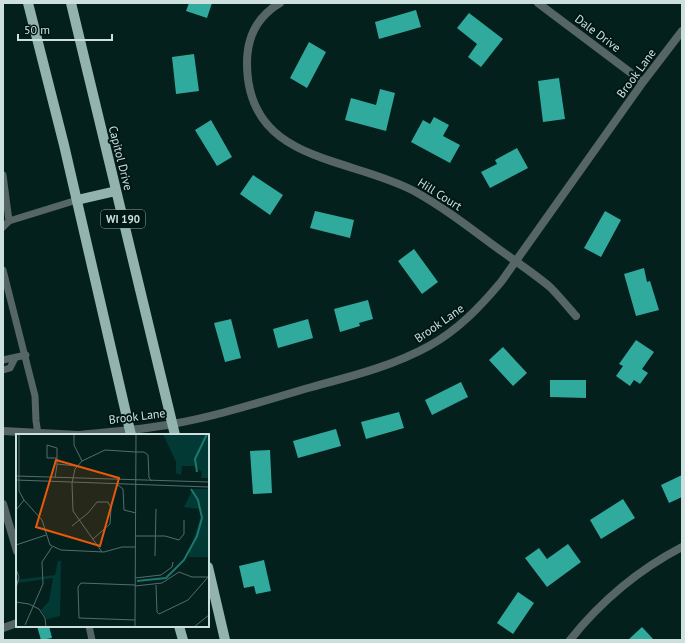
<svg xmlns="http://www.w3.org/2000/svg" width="685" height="643" font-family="'PT Sans',sans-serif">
	<rect width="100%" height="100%" fill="#04201d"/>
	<path fill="#31aa9e" d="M 189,3 L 212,3 L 207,18 L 186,11 Z
		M 416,10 L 421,27 L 379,39 L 375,22 Z
		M 469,13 L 503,39 L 481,67 L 468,57 L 477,44 L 457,28 Z
		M 309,42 L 326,52 L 307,88 L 290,78 Z
		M 194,54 L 199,91 L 176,94 L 172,57 Z
		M 559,78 L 565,119 L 543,122 L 538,81 Z
		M 380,89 L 395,93 L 386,131 L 345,120 L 351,98 L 376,105 Z
		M 434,117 L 449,125 L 443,136 L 460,145 L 450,163 L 411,142 L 423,120 L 430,124 Z
		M 211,120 L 232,157 L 217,166 L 195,130 Z
		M 517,148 L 528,168 L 490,188 L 481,172 L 497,164 L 495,160 Z
		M 253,175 L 283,195 L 270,215 L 240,194 Z
		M 315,211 L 354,220 L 350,238 L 310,228 Z
		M 605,211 L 621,220 L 601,257 L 584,248 Z
		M 414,249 L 438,282 L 422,294 L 398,261 Z
		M 644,268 L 647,282 L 650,281 L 659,310 L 636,316 L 624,274 Z
		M 368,300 L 373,319 L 359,323 L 360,326 L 340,332 L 334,309 Z
		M 231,319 L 241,358 L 225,362 L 214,323 Z
		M 308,319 L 313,338 L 278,348 L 273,329 Z
		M 636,340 L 654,352 L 642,369 L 648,373 L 640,384 L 634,380 L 630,386 L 616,376 L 623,366 L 619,364 Z
		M 503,347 L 527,373 L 513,386 L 489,360 Z
		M 550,380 L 586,380 L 586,398 L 550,397 Z
		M 461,382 L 468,397 L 432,415 L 425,400 Z
		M 399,412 L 404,428 L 366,439 L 361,422 Z
		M 336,429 L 341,446 L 298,458 L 293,441 Z
		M 270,450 L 272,493 L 253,494 L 250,451 Z
		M 682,475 L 682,497 L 669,503 L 661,485 Z
		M 623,499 L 635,518 L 601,539 L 590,520 Z
		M 568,544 L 581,562 L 547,587 L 525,558 L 539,548 L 547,559 Z
		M 264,560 L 271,591 L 256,594 L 254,586 L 244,588 L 239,566 Z
		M 518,592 L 534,603 L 513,634 L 497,623 Z
		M 37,626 L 49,626 L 52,638 L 41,640 Z
		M 642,627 L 654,640 L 628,640 Z"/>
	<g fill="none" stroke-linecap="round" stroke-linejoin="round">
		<path stroke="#566664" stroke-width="7" d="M 3,175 L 9,221
			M 3,227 L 9,221 L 77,200
			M 3,270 L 35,396 L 36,421 L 38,434
			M 3,360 L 26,355
			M 3,370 L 10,368 L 15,358
			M 89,626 L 92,640"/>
		<path stroke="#566664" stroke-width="8" d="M 280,3 C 258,16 247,37 247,63 C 247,163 348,156 414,191 C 441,206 465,224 489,242 C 509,257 531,271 550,287 C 559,296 568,307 576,316
			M 538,3 L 643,82
			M 3,431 L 78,435
			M 78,435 C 109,432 141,430 172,424 C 219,416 266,400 312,387 C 352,376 393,366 429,346 C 458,330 480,307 501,282 L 643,82 L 682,31
			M 3,504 L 17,551
			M 3,628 L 17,623
			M 570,640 C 601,601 638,570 682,547"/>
		<path stroke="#92b3ae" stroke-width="10" d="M 28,3 L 64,145 L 131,435
			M 71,3 L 175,435
			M 77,200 L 116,191
			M 208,567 L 225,640
			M 179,626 L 183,640"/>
	</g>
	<g text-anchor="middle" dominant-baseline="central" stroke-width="4" stroke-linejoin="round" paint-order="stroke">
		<rect fill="#001714" stroke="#8fa4a1" stroke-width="1" x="101" y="210" width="44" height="18" rx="3"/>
		<g font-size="11" font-weight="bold" fill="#cce0dd">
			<text x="123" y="219">WI 190</text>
		</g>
		<g font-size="12" fill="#cce0dd" stroke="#001714">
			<text transform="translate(598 33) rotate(37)">Dale Drive</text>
			<text transform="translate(636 73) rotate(-54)">Brook Lane</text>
			<text transform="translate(121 158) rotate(76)">Capitol Drive</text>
			<text transform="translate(440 194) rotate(32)">Hill Court</text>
			<text transform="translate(439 323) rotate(-35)">Brook Lane</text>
			<text transform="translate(137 416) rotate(-7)">Brook Lane</text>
		</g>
	</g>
	<g transform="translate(16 434)">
		<rect width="193" height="193" fill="#04201d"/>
		<path d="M 147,0 L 193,0 L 193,44 L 185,44 L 186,38 L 178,32 L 166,32 L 165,41 L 160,39 L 160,28 ZM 177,55 L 193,55 L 193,123 L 172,123 L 185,82 L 184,75 L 168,73 ZM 42,127 L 45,127 L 44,182 L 31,185 L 25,176 L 33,167 L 37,144 L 1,149 L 0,151 L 0,146 L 39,141 Z" fill="#023934"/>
		<path fill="none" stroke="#1a786f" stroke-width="2" d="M 181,38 L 179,25 L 191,0M 121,147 L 150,144 L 168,126 L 181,102 L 186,84 L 182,66 L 175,55"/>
		<path fill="none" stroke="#546d6a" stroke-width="1" d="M 3,0 L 3,57 L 8,66 L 26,86 L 34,111 L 45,116 L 88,118 L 106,113 L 119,113M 58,0 L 58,11 L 66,27M 120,18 L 128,18 L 132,21 L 133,44 L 136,47M 41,30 L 60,32M 0,42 L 193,48M 39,44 L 41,31 L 41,14 L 31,11 L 31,24 L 41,24M 0,46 L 193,53M 102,51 L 107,55 L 108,76 L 120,79M 0,76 L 8,66M 56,92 L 72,79 L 81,68 L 92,68 L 95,74 L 94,90 L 77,105M 120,102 L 149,102 L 163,106 L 168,100 L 168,86M 0,111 L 30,101M 86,118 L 57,77 L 56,49 L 59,35 L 66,27 L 89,16 L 120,18M 139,122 L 140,75M 0,135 L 3,143 L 0,154M 119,144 L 145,141 L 156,133 L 157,128M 140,151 L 141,178 L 143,180 L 172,166 L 193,142M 119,152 L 146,149 L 163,138 L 176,143 L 192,143M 0,168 L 13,170 L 23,175 L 29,184 L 30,193M 119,186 L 63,184 L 62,153 L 65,149 L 119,151M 9,191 L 27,150 L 26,128 L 36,113M 119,193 L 120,0M 178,193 L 193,181"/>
		<path fill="#e8590c" fill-opacity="0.15" stroke="#e8590c" stroke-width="2" d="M 40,26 L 103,44 L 84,112 L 20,93 Z"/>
		<rect width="193" height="193" fill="none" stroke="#cce0dd" stroke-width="2"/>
	</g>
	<rect width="685" height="643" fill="none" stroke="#cce0dd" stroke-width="8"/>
	<path d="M18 34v6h94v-6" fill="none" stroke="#cce0dd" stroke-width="2"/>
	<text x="24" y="34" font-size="12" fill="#cce0dd" stroke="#001714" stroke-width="3" paint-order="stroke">50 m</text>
</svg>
